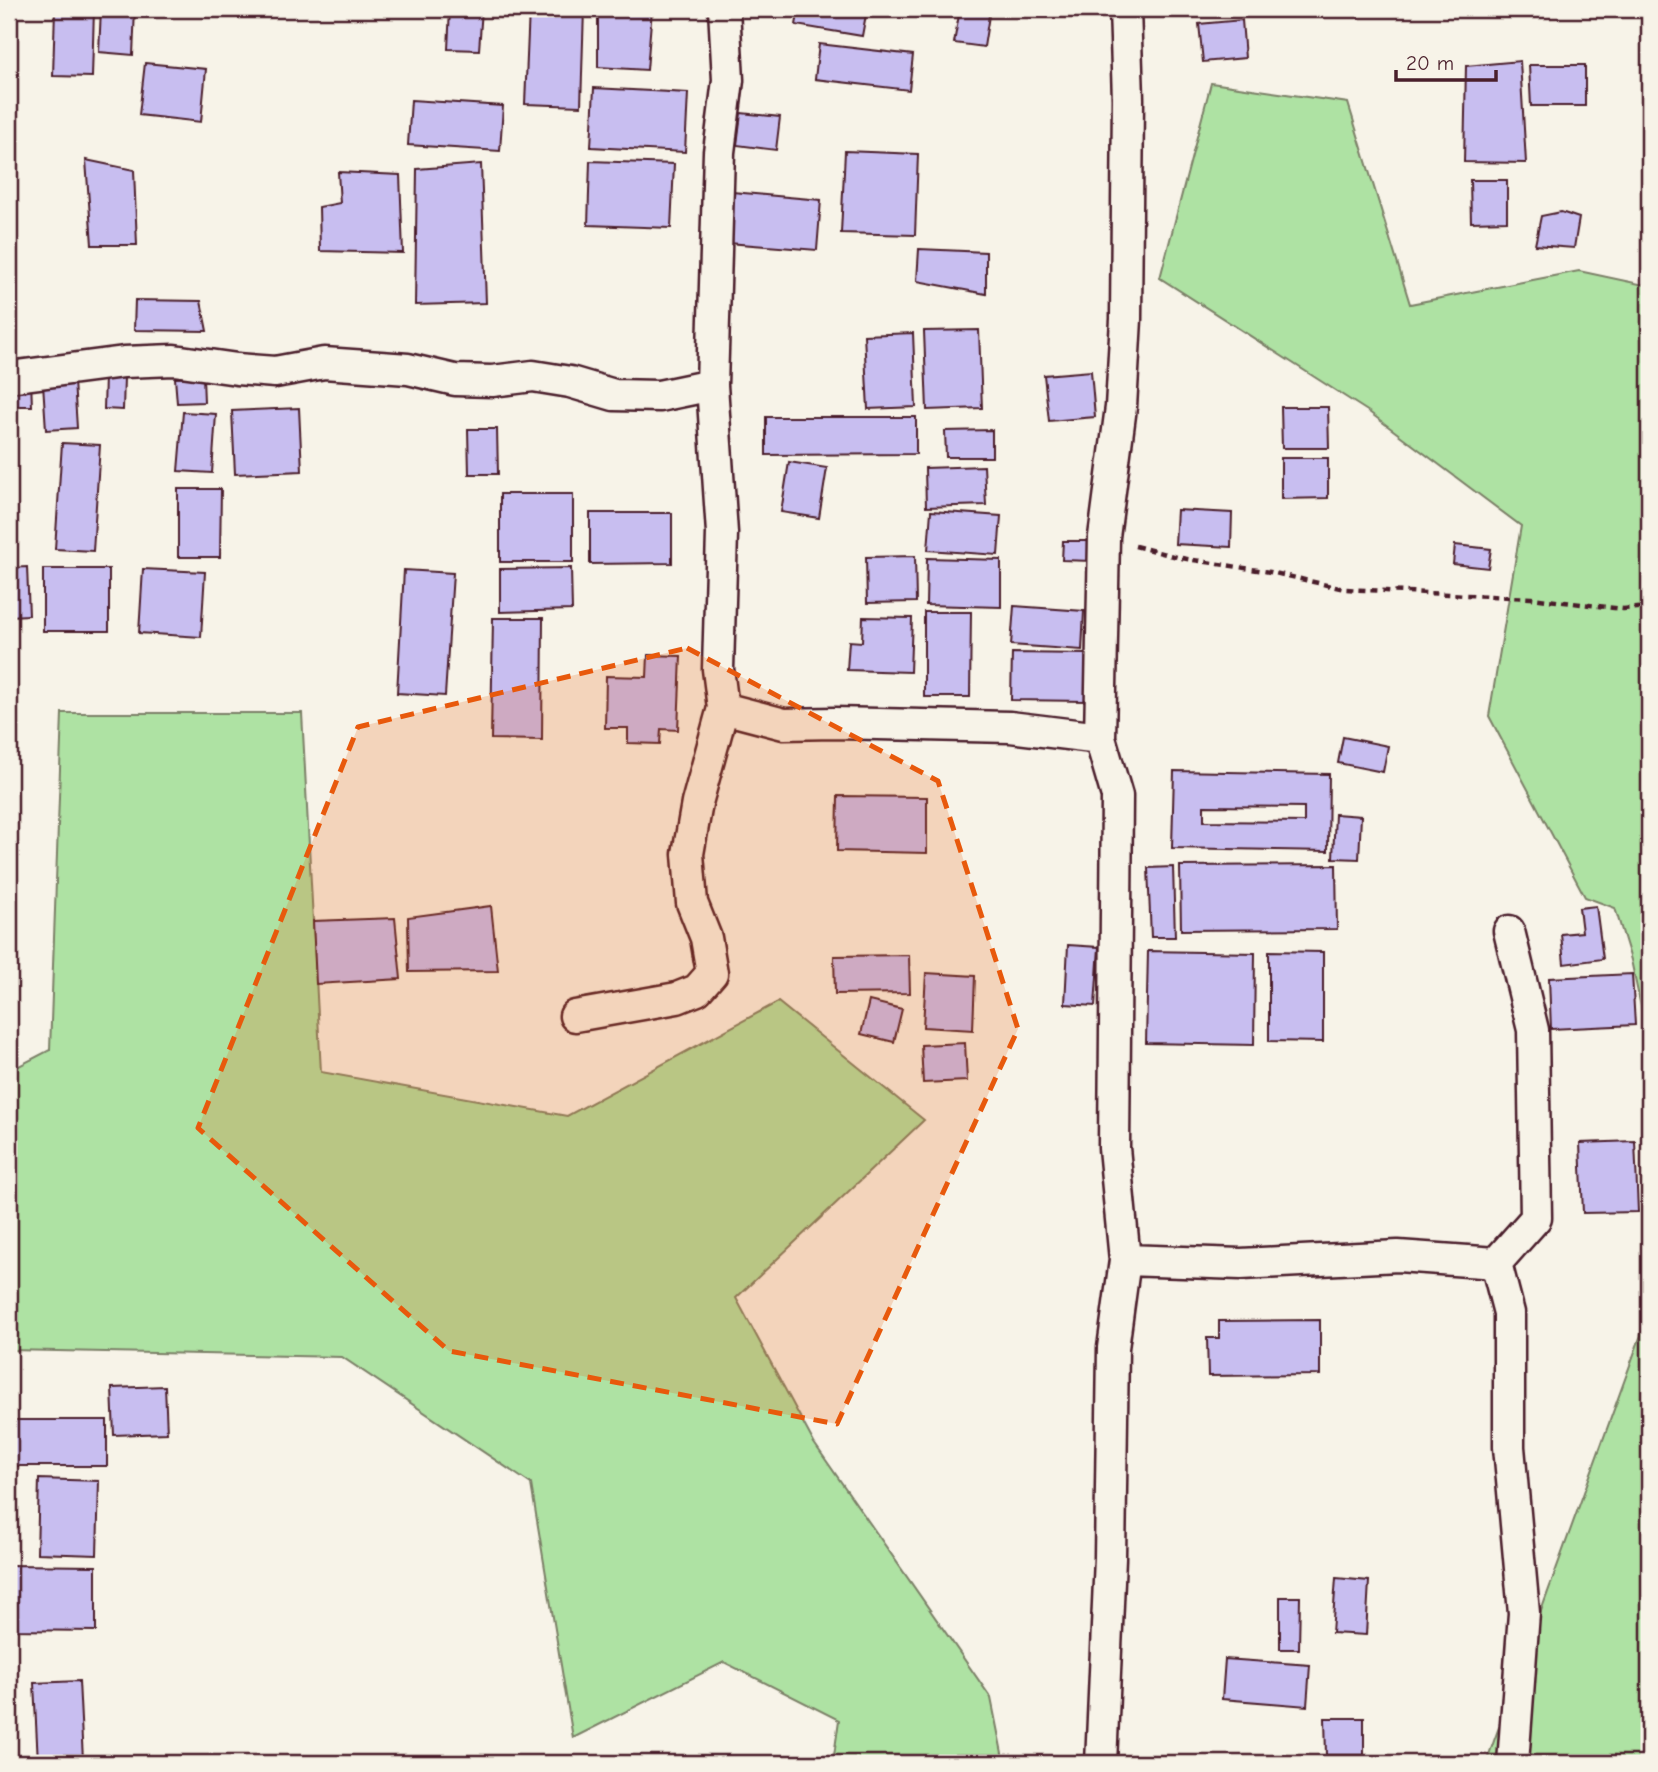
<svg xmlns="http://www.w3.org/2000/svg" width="1658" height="1772" font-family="'Comic Neue',sans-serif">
	<rect width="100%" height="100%" fill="#f7f3e8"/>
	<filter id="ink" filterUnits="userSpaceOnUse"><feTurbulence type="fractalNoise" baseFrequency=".0143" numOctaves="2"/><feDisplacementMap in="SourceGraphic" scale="14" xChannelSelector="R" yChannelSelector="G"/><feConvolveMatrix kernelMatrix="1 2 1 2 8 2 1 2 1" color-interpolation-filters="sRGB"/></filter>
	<g filter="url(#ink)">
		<path fill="#aee2a3" stroke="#7c8067" stroke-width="2" d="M 1211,83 L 1348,103 L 1410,304 L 1579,271 L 1649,286 L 1649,1044 L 1631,960 L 1615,908 L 1585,897 L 1489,716 L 1521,526 L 1369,412 L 1160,278 Z
			M 62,713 L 302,713 L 321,1072 L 567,1116 L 778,1002 L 924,1120 L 736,1298 L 814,1443 L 991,1698 L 1004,1763 L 833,1763 L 839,1720 L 724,1662 L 573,1738 L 531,1484 L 342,1357 L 9,1350 L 9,1071 L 50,1050 Z
			M 1649,1250 L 1649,1763 L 1486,1763 L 1642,1332 Z"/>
		<path fill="#c8bef0" stroke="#4a1f2b" stroke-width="2" fill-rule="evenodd" d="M 55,9 L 94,9 L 92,77 L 53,76 Z
			M 101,9 L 135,9 L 133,55 L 99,52 Z
			M 450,9 L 482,9 L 479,50 L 448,49 Z
			M 529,9 L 584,9 L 581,106 L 525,104 Z
			M 598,9 L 652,9 L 647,70 L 598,67 Z
			M 799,9 L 867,9 L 862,36 L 796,25 Z
			M 960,9 L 990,9 L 984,47 L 954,43 Z
			M 1242,20 L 1245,58 L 1203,62 L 1199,24 Z
			M 819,44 L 913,55 L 909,90 L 815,79 Z
			M 1520,61 L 1526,163 L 1464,162 L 1466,66 Z
			M 145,63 L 206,69 L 201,122 L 139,115 Z
			M 1529,65 L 1585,65 L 1585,106 L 1531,106 Z
			M 594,88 L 688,93 L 685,152 L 591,147 Z
			M 411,100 L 503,106 L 500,151 L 408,145 Z
			M 741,113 L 780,117 L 776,150 L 737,145 Z
			M 1649,127 L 1649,163 L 1643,162 Z
			M 845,151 L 918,154 L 915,235 L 841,233 Z
			M 86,160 L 134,170 L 137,245 L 92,245 Z
			M 590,161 L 674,164 L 671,228 L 588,225 Z
			M 481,164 L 486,303 L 415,305 L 417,169 Z
			M 338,172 L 400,175 L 403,253 L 320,251 L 319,207 L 340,203 Z
			M 1470,180 L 1507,180 L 1507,221 L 1471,222 Z
			M 732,192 L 821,200 L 817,250 L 728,243 Z
			M 1561,212 L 1579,218 L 1574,248 L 1535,245 L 1541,216 Z
			M 919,249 L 986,252 L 986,294 L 917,281 Z
			M 135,300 L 201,301 L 207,331 L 134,330 Z
			M 979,330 L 982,408 L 927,410 L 924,331 Z
			M 913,333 L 916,407 L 868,409 L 864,335 Z
			M 1091,371 L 1095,417 L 1049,421 L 1044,375 Z
			M 105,376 L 124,377 L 123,410 L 104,409 Z
			M 203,377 L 204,402 L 177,403 L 175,378 Z
			M 31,380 L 32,406 L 9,406 L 9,381 Z
			M 74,381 L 77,428 L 46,430 L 43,383 Z
			M 1281,407 L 1328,407 L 1329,448 L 1282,448 Z
			M 299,408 L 302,471 L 235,474 L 232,411 Z
			M 183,412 L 216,414 L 212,473 L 178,471 Z
			M 766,417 L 916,417 L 916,454 L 766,455 Z
			M 468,429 L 497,429 L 498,474 L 469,474 Z
			M 992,430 L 992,457 L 946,457 L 945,431 Z
			M 62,443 L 100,445 L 93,551 L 55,549 Z
			M 1281,458 L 1328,458 L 1328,498 L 1281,499 Z
			M 789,462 L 827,468 L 819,518 L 781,512 Z
			M 984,466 L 986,505 L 926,507 L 925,468 Z
			M 178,489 L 221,489 L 220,557 L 178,557 Z
			M 500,494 L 573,494 L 573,562 L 500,562 Z
			M 1177,510 L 1232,513 L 1231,547 L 1175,544 Z
			M 931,511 L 1001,516 L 998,555 L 928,550 Z
			M 590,513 L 672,513 L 672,563 L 590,564 Z
			M 1063,541 L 1093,541 L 1092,561 L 1062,560 Z
			M 1455,545 L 1491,549 L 1488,568 L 1453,564 Z
			M 915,556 L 916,602 L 867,603 L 866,557 Z
			M 927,558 L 1001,560 L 1001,607 L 926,605 Z
			M 27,567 L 29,615 L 9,616 L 9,568 Z
			M 571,568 L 572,610 L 500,612 L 500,569 Z
			M 43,569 L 109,569 L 109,631 L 43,631 Z
			M 143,569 L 205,572 L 201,637 L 139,633 Z
			M 404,570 L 453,573 L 445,696 L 397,693 Z
			M 1014,606 L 1084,611 L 1082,650 L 1011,645 Z
			M 924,612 L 971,612 L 970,697 L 924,697 Z
			M 863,617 L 912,618 L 910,672 L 847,670 L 849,641 L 862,642 Z
			M 493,618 L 543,618 L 542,740 L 491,739 Z
			M 1012,653 L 1087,654 L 1087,701 L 1011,700 Z
			M 648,655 L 681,656 L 678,730 L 661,729 L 660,744 L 628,743 L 628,728 L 605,728 L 606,676 L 647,677 Z
			M 1343,737 L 1388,746 L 1383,772 L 1338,763 Z
			M 1174,771 L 1329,774 L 1328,851 L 1172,848 ZM 1204,806 L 1304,807 L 1304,822 L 1204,821 Z
			M 838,796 L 927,797 L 927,853 L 837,851 Z
			M 1335,814 L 1361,816 L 1359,859 L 1333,858 Z
			M 1336,865 L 1337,929 L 1181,930 L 1180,866 Z
			M 1173,867 L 1175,937 L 1151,937 L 1148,868 Z
			M 491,906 L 498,971 L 409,972 L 408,917 Z
			M 1596,906 L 1603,959 L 1564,964 L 1561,934 L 1582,932 L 1579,908 Z
			M 395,918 L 401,979 L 316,984 L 313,921 Z
			M 1068,945 L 1099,947 L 1095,1006 L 1065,1004 Z
			M 1148,951 L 1255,953 L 1254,1045 L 1146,1043 Z
			M 1269,951 L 1323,952 L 1323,1042 L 1269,1041 Z
			M 909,955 L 910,993 L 835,994 L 834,956 Z
			M 926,973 L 975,976 L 973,1030 L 923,1027 Z
			M 1632,974 L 1635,1025 L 1551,1029 L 1549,978 Z
			M 869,1001 L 902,1009 L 894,1042 L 861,1034 Z
			M 965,1043 L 967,1081 L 923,1083 L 921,1045 Z
			M 1635,1141 L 1638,1212 L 1583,1213 L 1580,1143 Z
			M 1320,1320 L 1320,1375 L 1208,1376 L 1207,1338 L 1219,1338 L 1219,1321 Z
			M 165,1386 L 167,1433 L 114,1435 L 112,1388 Z
			M 9,1420 L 107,1420 L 107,1466 L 9,1466 Z
			M 39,1479 L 99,1481 L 97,1555 L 37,1553 Z
			M 9,1565 L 96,1566 L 96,1631 L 9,1630 Z
			M 1336,1578 L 1369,1581 L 1366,1635 L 1332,1633 Z
			M 1280,1597 L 1300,1597 L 1299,1649 L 1280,1649 Z
			M 1225,1659 L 1310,1665 L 1307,1706 L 1222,1699 Z
			M 79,1681 L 83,1760 L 38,1762 L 34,1683 Z
			M 1325,1718 L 1364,1718 L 1364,1755 L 1326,1755 Z"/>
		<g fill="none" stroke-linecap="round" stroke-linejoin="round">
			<g stroke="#4a1f2b" stroke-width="35">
				<path id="minor" d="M 9,377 L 124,362 L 174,360 L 237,369 L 275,372 L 324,363 L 408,369 L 455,380 L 492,381 L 533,376 L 570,382 L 614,395 L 659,396 L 712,385
					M 723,708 L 784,724 L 834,723 L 1010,727 L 1100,738 L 1117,796 L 1114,1148 L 1125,1260 L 1113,1348 L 1110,1558 L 1101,1763
					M 1100,738 L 1104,537 L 1121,407 L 1126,319 L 1128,99 L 1125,9
					M 575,1016 L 677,998 L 697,990 L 712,973 L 706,938 L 692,903 L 688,854 L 697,803 L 723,708 L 718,669 L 722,533 L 712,385 L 719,152 L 728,80 L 724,9
					M 1125,1260 L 1241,1264 L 1398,1256 L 1496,1263 L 1536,1218 L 1533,1030 L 1509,931
					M 1496,1263 L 1509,1313 L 1509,1447 L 1524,1613 L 1513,1763"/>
			</g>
			<path stroke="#4a1f2b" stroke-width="4.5" stroke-dasharray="7 5" stroke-linecap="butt" d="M 1135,546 L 1181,558 L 1270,572 L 1344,589 L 1531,598 L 1623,609 L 1649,607"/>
			<use href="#minor" stroke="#f7f3e8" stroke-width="30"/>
		</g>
	</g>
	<path fill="#e8590c" fill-opacity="0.2" stroke="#e8590c" stroke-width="5" stroke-dasharray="14 9" stroke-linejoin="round" d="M 687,648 L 938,781 L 1018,1029 L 837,1424 L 449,1351 L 198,1128 L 358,727 Z"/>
	<rect width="1658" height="1772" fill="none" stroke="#f7f3e8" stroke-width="35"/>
	<rect x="18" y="18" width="1623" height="1737" fill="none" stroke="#4a1f2b" stroke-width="2.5" filter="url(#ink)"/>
	<path d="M1396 70v10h100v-10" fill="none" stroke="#4a1f2b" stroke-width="3.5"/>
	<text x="1406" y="70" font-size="21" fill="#4a1f2b" stroke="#f7f3e8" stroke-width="5" paint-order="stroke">20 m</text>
</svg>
